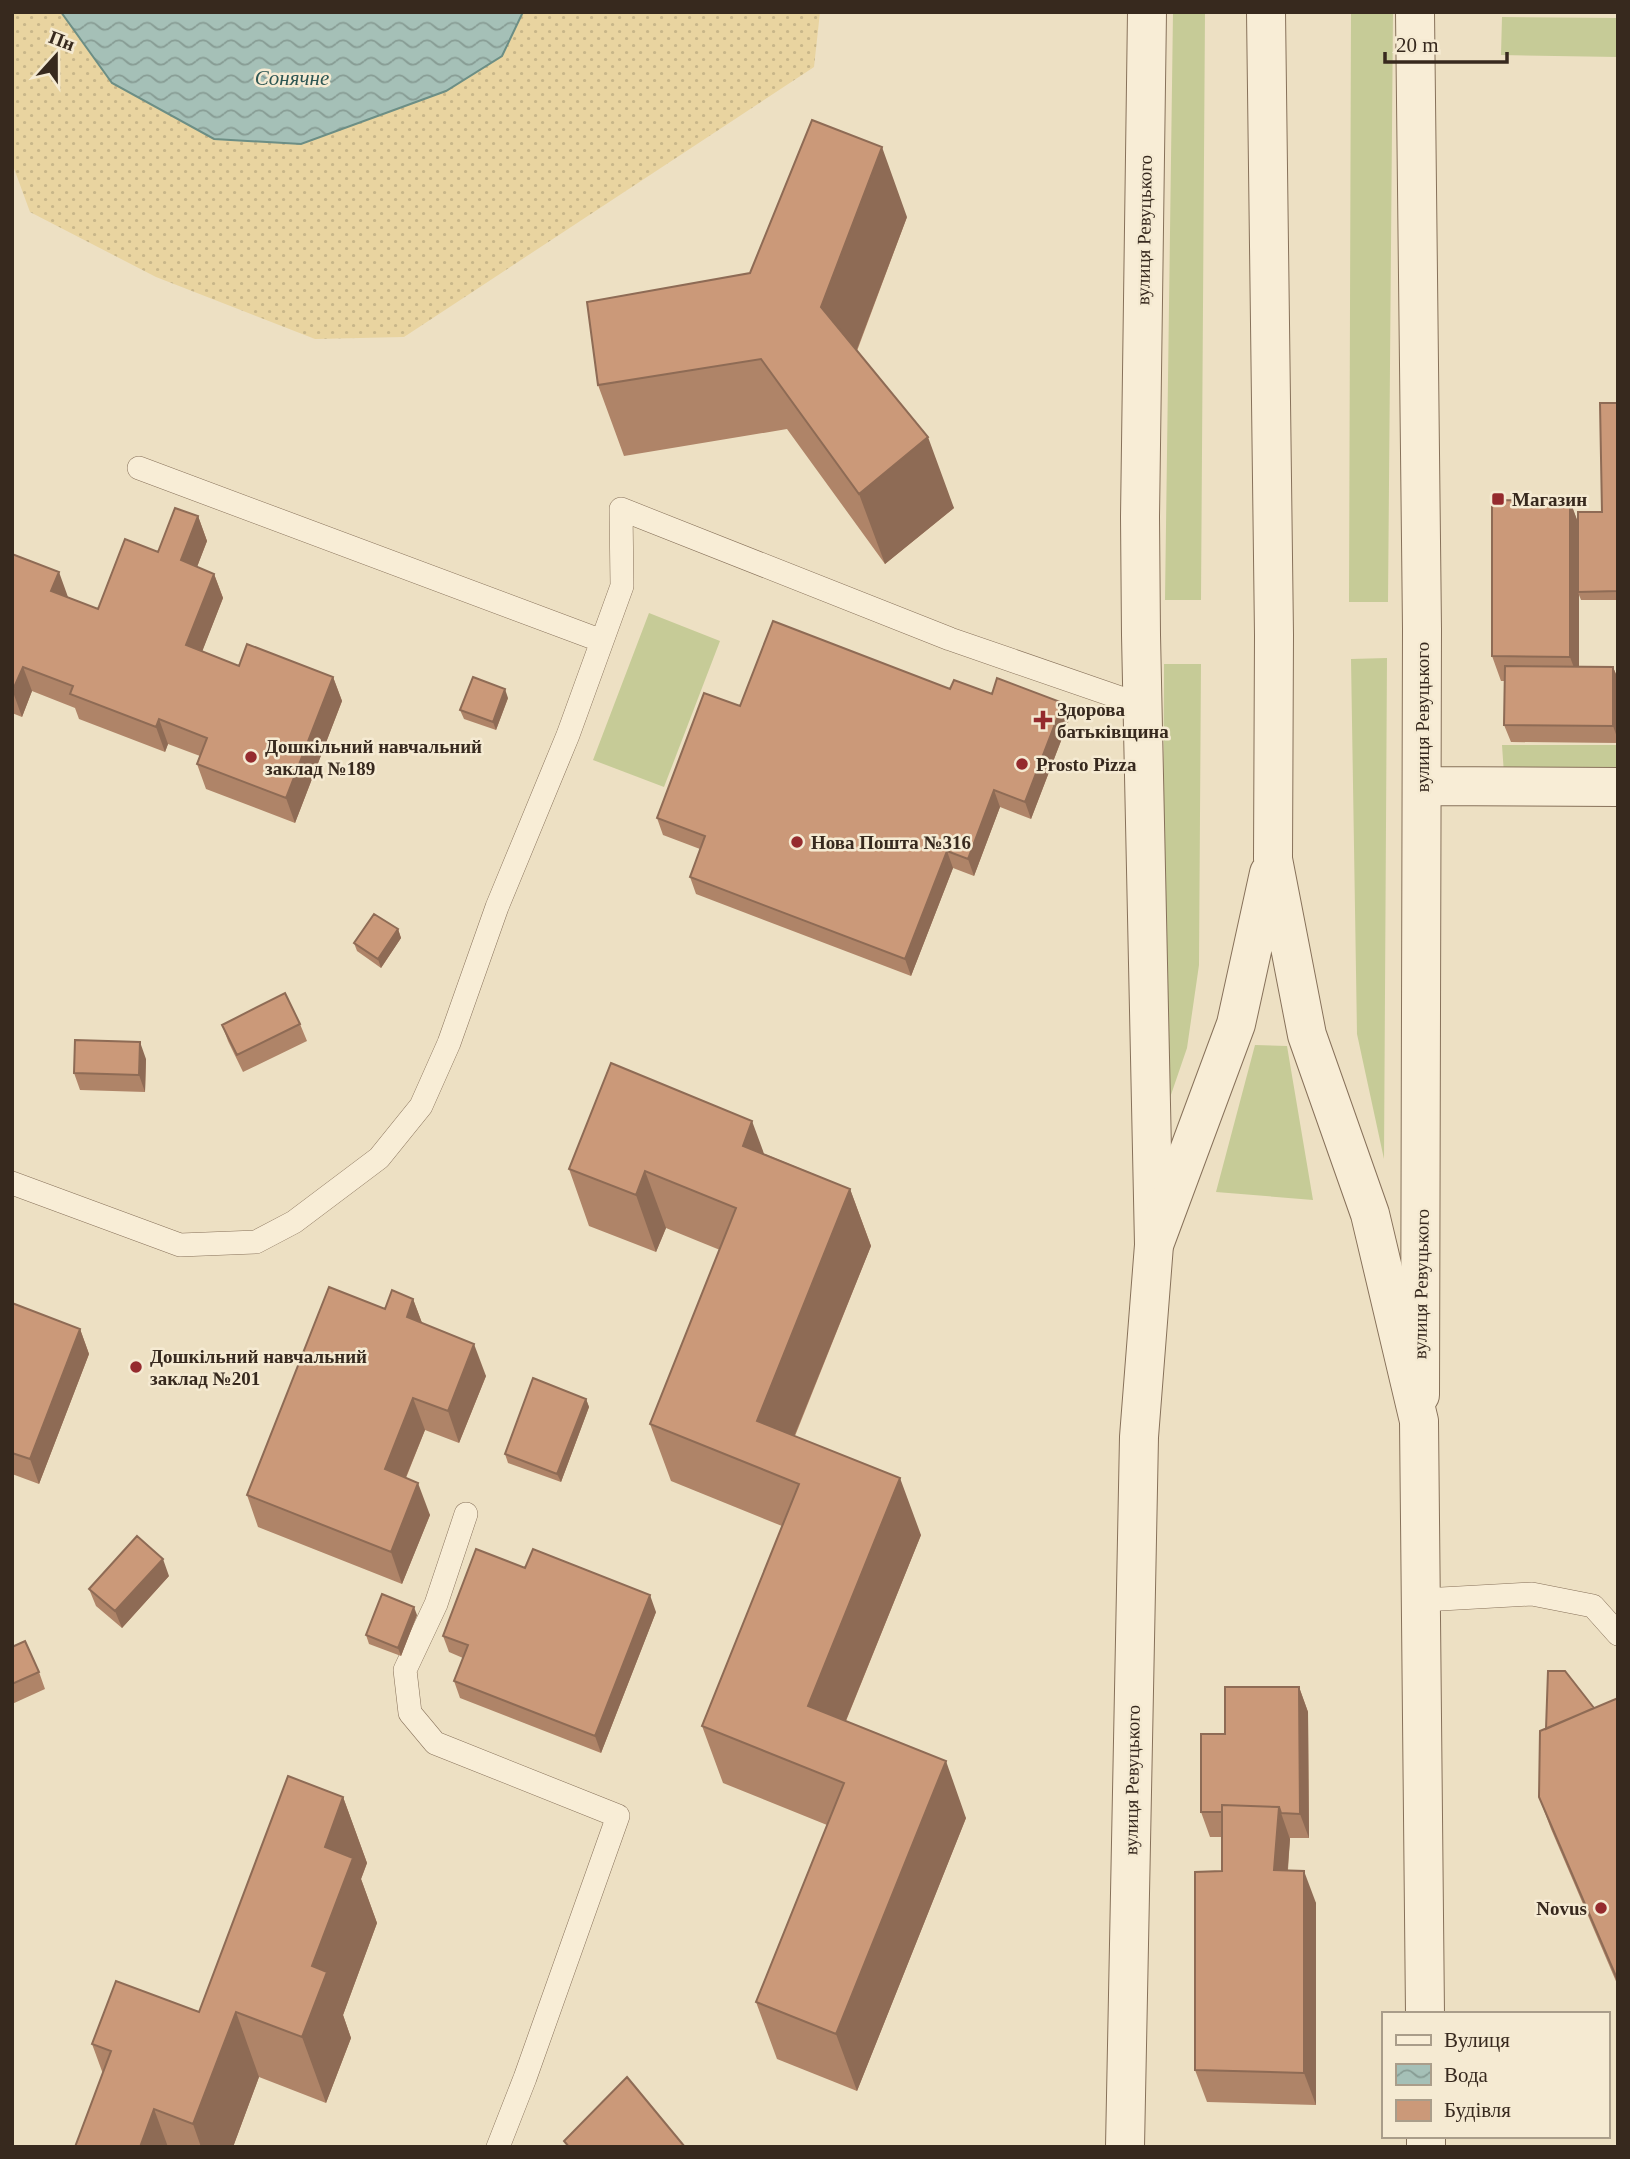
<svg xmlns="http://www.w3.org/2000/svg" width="1630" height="2159" font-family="Georgia,serif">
	<defs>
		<pattern id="sand-dots" width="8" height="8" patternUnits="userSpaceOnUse" patternTransform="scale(1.75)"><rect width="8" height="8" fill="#e9d4a0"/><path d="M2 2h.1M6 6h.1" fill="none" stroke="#c8b689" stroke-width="1.8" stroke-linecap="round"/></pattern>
		<pattern id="water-waves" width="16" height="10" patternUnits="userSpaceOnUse" patternTransform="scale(1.75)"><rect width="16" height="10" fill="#a5c0b7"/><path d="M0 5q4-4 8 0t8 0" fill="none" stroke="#879c94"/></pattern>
	</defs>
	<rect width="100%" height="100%" fill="#ede0c3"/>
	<path fill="#c6cb97" d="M 1173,12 L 1205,12 L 1201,600 L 1165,600 Z
		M 1351,12 L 1393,12 L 1388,602 L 1349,602 Z
		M 1502,17 L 1618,18 L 1618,57 L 1501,55 Z
		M 649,613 L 720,641 L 664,787 L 593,760 Z
		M 1387,658 L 1384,1159 L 1357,1034 L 1351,659 Z
		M 1164,664 L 1201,664 L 1199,965 L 1187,1048 L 1162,1121 Z
		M 1502,745 L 1618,745 L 1618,773 L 1504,774 Z
		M 1255,1045 L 1287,1046 L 1313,1200 L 1216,1192 Z"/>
	<path fill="url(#sand-dots)" d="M 12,12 L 61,12 L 112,83 L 301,144 L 446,91 L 502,56 L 523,12 L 820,12 L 814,67 L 404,337 L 315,339 L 156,277 L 30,212 L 12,163 Z"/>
	<path fill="url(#water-waves)" stroke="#6c8e85" stroke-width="2" d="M 61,12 L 523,12 L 502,56 L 446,91 L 301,144 L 214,139 L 112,83 Z"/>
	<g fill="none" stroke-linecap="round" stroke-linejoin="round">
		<g stroke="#87715a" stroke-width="24">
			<path id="service" d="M 139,468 L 602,641
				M 12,1183 L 180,1245 L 256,1242 L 294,1222 L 379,1158 L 421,1106 L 449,1043 L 497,907 L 568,735 L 622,586 L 621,509 L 950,639 L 1144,706
				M 466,1514 L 436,1604 L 405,1670 L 410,1713 L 435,1743 L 618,1816 L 525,2078 L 498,2147
				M 1423,1600 L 1532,1594 L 1593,1606 L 1618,1634"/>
		</g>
		<g stroke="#87715a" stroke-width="40">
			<path id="minor" d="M 1147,12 L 1140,517 L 1141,635 L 1154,1245
				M 1415,12 L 1422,629 L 1420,1395
				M 1422,786 L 1618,787"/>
		</g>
		<g stroke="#87715a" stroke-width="40">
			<path id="tertiary" d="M 1266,12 L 1274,635 L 1273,859 L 1307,1035 L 1370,1214 L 1419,1421 L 1425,2014
				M 1426,2136 L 1426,2147
				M 1125,2147 L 1139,1437 L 1154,1245 L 1236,1024 L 1269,873"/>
		</g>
		<use href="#service" stroke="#f8edd6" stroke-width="23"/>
		<use href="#minor" stroke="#f8edd6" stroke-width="38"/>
		<use href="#tertiary" stroke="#f8edd6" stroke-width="38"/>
	</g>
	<path fill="#af8468" d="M 907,217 L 857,351 L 954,508 L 885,564 L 787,429 L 624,456 L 598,385 L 750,273 Z
		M 1618,403 L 1618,600 L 1581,600 L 1579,595 L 1579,667 L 1613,667 L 1618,679 L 1618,743 L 1511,742 L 1504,725 L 1505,681 L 1501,681 L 1492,656 L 1570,501 L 1578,523 L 1602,512 Z
		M 198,516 L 207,541 L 197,567 L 214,574 L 223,598 L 202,651 L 239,666 L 333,677 L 342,701 L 295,823 L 206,789 L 197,764 L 200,756 L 168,744 L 165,752 L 79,719 L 75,708 L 32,691 L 22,717 L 12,713 L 12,554 L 68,598 L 98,609 L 158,552 Z
		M 950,689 L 1063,703 L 1069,720 L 1031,819 L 1000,807 L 974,876 L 953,868 L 911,976 L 696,894 L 690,877 L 700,849 L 663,835 L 657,818 L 740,706 Z
		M 508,698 L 496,730 L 464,719 L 460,710 Z
		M 398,929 L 401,938 L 381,968 L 357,951 L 354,943 Z
		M 300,1024 L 307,1041 L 243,1072 L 228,1041 L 222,1025 Z
		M 146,1059 L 145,1092 L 80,1090 L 74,1073 Z
		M 765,1154 L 850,1189 L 871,1246 L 795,1436 L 921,1535 L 846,1721 L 966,1818 L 857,2091 L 777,2059 L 756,2002 L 827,1825 L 723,1783 L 702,1726 L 782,1526 L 671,1481 L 650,1424 L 720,1250 L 666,1228 L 656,1252 L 589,1226 L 569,1169 Z
		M 413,1299 L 422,1323 L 486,1376 L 459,1443 L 425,1430 L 406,1478 L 430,1515 L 402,1584 L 258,1527 L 247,1495 L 385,1309 Z
		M 12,1303 L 80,1329 L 89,1354 L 39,1484 L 12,1474 Z
		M 586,1399 L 589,1407 L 561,1482 L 508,1463 L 505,1454 Z
		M 525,1568 L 656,1612 L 601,1753 L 460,1698 L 454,1681 L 463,1658 L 449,1652 L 443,1636 Z
		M 169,1576 L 122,1628 L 96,1606 L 89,1589 Z
		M 417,1615 L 401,1656 L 369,1644 L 366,1635 Z
		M 12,1647 L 39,1672 L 45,1689 L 12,1704 Z
		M 1299,1687 L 1308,1712 L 1309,1838 L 1290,1838 L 1288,1870 L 1316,1903 L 1316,2105 L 1207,2102 L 1195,2070 L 1222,1871 L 1222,1837 L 1210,1837 L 1201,1812 L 1225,1734 Z
		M 1618,1698 L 1618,1986 L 1551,1829 L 1539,1797 L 1546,1729 Z
		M 343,1797 L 367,1863 L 361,1879 L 377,1923 L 343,2015 L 351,2038 L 326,2103 L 259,2077 L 233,2147 L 75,2147 L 103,2074 L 92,2044 L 199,2012 Z"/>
	<path fill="#8e6b55" d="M 882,147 L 907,217 L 846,378 L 821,307 Z
		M 928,437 L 954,508 L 885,564 L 859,494 Z
		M 1570,501 L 1579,525 L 1578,592 L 1579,595 L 1579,681 L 1570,657 Z
		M 198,516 L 207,541 L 190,585 L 181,560 Z
		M 59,572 L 68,597 L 61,616 L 51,591 Z
		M 214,574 L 223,598 L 195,670 L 186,645 Z
		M 23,667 L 32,691 L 22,717 L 13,692 Z
		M 1613,667 L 1618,679 L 1618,740 L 1613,726 Z
		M 333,677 L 342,701 L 295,823 L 286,798 Z
		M 505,689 L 508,698 L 496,730 L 493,722 Z
		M 1063,703 L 1069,720 L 1031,819 L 1025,802 Z
		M 159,719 L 168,744 L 165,752 L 156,727 Z
		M 994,790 L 1000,807 L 974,876 L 968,859 Z
		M 947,851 L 953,868 L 911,976 L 905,959 Z
		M 398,929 L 401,938 L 381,968 L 378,959 Z
		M 140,1042 L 146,1059 L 145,1092 L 139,1075 Z
		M 752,1121 L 773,1178 L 743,1146 Z
		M 645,1171 L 666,1228 L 656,1252 L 636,1195 Z
		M 850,1189 L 871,1246 L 778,1476 L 757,1421 Z
		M 413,1299 L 425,1331 L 407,1317 Z
		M 80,1329 L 89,1354 L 39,1484 L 30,1459 Z
		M 474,1344 L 486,1376 L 459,1443 L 448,1411 Z
		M 413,1398 L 425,1430 L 396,1501 L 385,1469 Z
		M 586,1399 L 589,1407 L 561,1482 L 557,1474 Z
		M 900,1478 L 921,1535 L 829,1762 L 808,1706 Z
		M 418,1483 L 430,1515 L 402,1584 L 391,1552 Z
		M 163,1559 L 169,1576 L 122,1628 L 115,1611 Z
		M 650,1595 L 656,1612 L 601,1753 L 595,1736 Z
		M 414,1607 L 417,1615 L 401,1656 L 398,1648 Z
		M 1299,1687 L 1308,1712 L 1309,1838 L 1300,1814 Z
		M 946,1761 L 966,1818 L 857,2091 L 836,2034 Z
		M 343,1797 L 367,1863 L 361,1879 L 377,1923 L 343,2015 L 351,2038 L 326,2103 L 302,2037 L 312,1966 L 325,1847 Z
		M 1279,1807 L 1290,1839 L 1285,1902 L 1274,1870 Z
		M 1304,1871 L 1316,1903 L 1316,2105 L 1304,2073 Z
		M 236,2012 L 259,2077 L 233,2147 L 201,2147 L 193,2124 Z
		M 154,2109 L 168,2147 L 140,2147 Z"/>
	<path fill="#cb9979" stroke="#8e6b55" stroke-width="2" d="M 812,120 L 882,147 L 821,307 L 928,437 L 859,494 L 761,359 L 598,385 L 587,302 L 750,273 Z
		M 1600,403 L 1618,403 L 1618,591 L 1578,592 L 1578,512 L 1602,512 Z
		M 1492,500 L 1570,501 L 1570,657 L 1492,656 Z
		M 175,508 L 198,516 L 181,560 L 214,574 L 186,645 L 239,666 L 247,644 L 333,677 L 286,798 L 197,764 L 207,738 L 159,719 L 156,727 L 70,694 L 73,686 L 23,667 L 12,692 L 12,554 L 59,572 L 51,591 L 98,609 L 125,539 L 158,552 Z
		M 773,621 L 950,689 L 954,680 L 992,694 L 997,678 L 1063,703 L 1025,802 L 994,790 L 968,859 L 947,851 L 905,959 L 690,877 L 705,836 L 657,818 L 704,693 L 740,706 Z
		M 1505,666 L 1613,667 L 1613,726 L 1504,725 Z
		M 473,677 L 505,689 L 493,722 L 460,710 Z
		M 374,914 L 398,929 L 378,959 L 354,943 Z
		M 285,993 L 300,1024 L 237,1055 L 222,1025 Z
		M 75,1040 L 140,1042 L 139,1075 L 74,1073 Z
		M 611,1063 L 752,1121 L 743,1146 L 850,1189 L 757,1421 L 900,1478 L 808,1706 L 946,1761 L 836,2034 L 756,2002 L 844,1783 L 702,1726 L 799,1484 L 650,1424 L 736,1208 L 645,1171 L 636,1195 L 569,1169 Z
		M 329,1287 L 385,1309 L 392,1290 L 413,1299 L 407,1317 L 474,1344 L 448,1411 L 413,1398 L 385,1469 L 418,1483 L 391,1552 L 247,1495 Z
		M 12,1303 L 80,1329 L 30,1459 L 12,1453 Z
		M 533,1378 L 586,1399 L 557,1474 L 505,1454 Z
		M 137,1536 L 163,1559 L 115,1611 L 89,1589 Z
		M 476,1549 L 525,1568 L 533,1549 L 650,1595 L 595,1736 L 454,1681 L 468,1645 L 443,1636 Z
		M 382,1594 L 414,1607 L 398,1648 L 366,1635 Z
		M 25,1641 L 39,1672 L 12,1684 L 12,1647 Z
		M 1548,1671 L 1565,1671 L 1594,1708 L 1546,1729 Z
		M 1225,1687 L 1299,1687 L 1300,1814 L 1281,1813 L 1279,1807 L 1222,1805 L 1222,1812 L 1201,1812 L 1201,1734 L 1225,1734 Z
		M 1618,1698 L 1618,1981 L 1539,1797 L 1540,1731 Z
		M 288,1776 L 343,1797 L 325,1847 L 353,1858 L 312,1966 L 327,1972 L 302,2037 L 236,2012 L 193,2124 L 154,2109 L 140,2147 L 75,2147 L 111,2051 L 92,2044 L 116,1981 L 199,2012 Z
		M 1222,1805 L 1279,1807 L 1274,1870 L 1304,1871 L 1304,2073 L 1195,2070 L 1195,1872 L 1222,1871 Z
		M 627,2077 L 685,2147 L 569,2147 L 564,2141 Z"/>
	<g fill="#952b2e" stroke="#f5ead2" stroke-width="2.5">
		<rect x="1491" y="492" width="14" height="14" rx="3.5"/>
		<path d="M1039.5 709.5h7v7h7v7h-7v7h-7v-7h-7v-7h7z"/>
		<circle cx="251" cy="757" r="7"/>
		<circle cx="1022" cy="764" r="7"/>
		<circle cx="797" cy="842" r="7"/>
		<circle cx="136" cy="1367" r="7"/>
		<circle cx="1601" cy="1908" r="7"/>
	</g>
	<g text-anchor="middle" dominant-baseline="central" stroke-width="5" stroke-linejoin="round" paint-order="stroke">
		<g font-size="19" fill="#37291e" stroke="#f5ead2">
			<text transform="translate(1144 230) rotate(-89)">вулиця Ревуцького</text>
			<text transform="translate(1422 717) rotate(-90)">вулиця Ревуцького</text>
			<text transform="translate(1421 1284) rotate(-89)">вулиця Ревуцького</text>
			<text transform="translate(1132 1780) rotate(-89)">вулиця Ревуцького</text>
		</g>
		<g font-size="19" font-weight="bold" fill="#37291e" stroke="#f5ead2" text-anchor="start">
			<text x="1512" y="499">Магазин</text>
			<text x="1057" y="709">Здорова<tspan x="1057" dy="22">батьківщина</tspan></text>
			<text x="265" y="746">Дошкільний навчальний<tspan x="265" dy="22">заклад №189</tspan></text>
			<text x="1036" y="764">Prosto Pizza</text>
			<text x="811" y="842">Нова Пошта №316</text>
			<text x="150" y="1356">Дошкільний навчальний<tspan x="150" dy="22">заклад №201</tspan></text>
			<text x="1587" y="1908" text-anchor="end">Novus</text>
		</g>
		<g font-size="21" font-style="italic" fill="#2d5653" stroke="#f5ead2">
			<text x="292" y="78">Сонячне</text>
		</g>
	</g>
	<rect width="1630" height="2159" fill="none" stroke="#37291e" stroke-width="28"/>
	<rect x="1382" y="2012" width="228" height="126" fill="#f5ead2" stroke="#a99d8a" stroke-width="2"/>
	<rect x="1396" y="2035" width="35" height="10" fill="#f8edd6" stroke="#a99d8a" stroke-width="2"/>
	<text x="1444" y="2047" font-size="21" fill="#37291e">Вулиця</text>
	<rect x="1396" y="2064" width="35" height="21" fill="url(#water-waves)" stroke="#a99d8a" stroke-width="2"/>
	<text x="1444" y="2082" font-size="21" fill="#37291e">Вода</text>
	<rect x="1396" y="2100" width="35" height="21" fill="#cb9979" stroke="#a99d8a" stroke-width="2"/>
	<text x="1444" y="2117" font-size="21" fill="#37291e">Будівля</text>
	<g transform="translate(56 56) rotate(21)" stroke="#f5ead2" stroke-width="5" paint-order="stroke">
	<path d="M0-5L12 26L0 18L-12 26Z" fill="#37291e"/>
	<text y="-10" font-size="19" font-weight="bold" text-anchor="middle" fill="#37291e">Пн</text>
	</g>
	<path d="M1385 52v10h122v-10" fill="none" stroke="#37291e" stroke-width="3.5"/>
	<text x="1396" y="52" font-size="21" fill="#37291e" stroke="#f5ead2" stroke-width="5" paint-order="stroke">20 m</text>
</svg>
